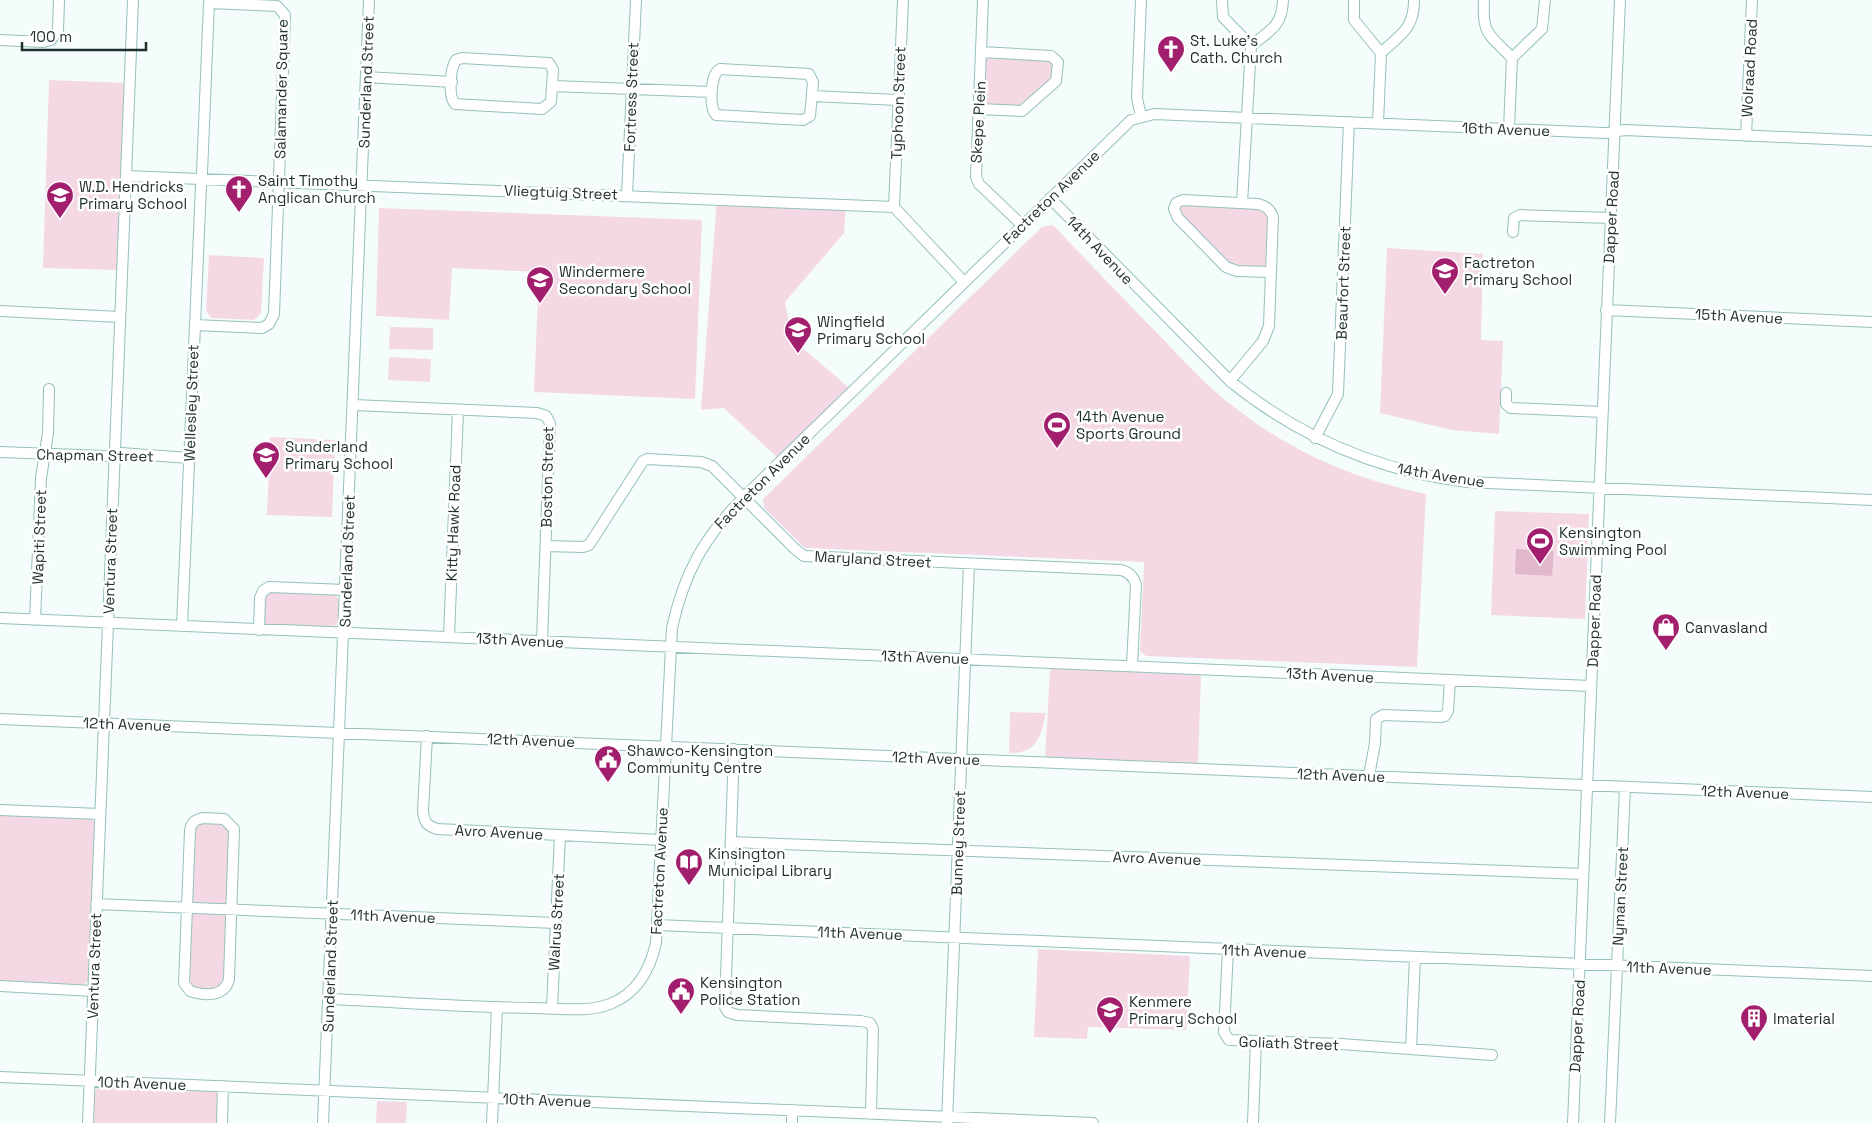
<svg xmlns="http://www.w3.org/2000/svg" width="1872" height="1123" font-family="'Space Grotesk',sans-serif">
	<rect width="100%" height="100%" fill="#f4fdfc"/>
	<path fill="#f4d9e5" d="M 989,57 L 1048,59 L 1054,62 L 1055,75 L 1024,107 L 984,105 L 985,60 Z
		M 49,80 L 126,83 L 118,270 L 43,268 Z
		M 717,199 L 846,204 L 844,233 L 785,302 L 793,340 L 853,391 L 781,461 L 724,408 L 701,410 Z
		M 1183,204 L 1258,207 L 1268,213 L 1266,266 L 1263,268 L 1231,268 L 1179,216 L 1178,208 Z
		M 379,208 L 702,220 L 695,399 L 534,392 L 539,272 L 452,268 L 449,320 L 376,316 Z
		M 1053,225 C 1088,262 1123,298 1158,334 C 1184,361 1208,388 1238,410 C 1293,453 1357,480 1426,494 L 1417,667 L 1146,656 L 1140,651 L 1144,562 L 805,548 L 764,508 L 763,499 L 1042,227 Z
		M 1387,248 L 1483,254 L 1481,340 L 1503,341 L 1499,434 L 1452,430 L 1380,413 Z
		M 209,255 L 264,258 L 261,313 L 254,320 L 211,318 L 206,310 Z
		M 390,327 L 433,328 L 433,350 L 389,349 Z
		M 389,357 L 431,359 L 430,382 L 388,380 Z
		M 270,437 L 335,440 L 332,517 L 267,515 Z
		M 1495,511 L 1589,514 L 1585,619 L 1491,615 Z
		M 270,591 L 334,593 L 340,601 L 339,621 L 334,627 L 264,625 L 263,599 Z
		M 1050,668 L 1201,675 L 1198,766 L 1045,759 Z
		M 1010,712 L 1046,713 C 1041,736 1037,754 1009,753 Z
		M 0,813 L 92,819 L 96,823 L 89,980 L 83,985 L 0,982 Z
		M 196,819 L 230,823 L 228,983 L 206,994 L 184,983 L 186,907 Z
		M 1038,949 L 1190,956 L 1186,1030 L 1088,1027 L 1087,1039 L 1034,1037 Z
		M 104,1085 L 209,1089 L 217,1093 L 220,1102 L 219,1123 L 92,1123 L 93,1095 L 97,1088 Z
		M 377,1101 L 407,1102 L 406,1123 L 376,1123 Z"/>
	<path fill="#e1b8cb" d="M 1516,549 L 1554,551 L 1552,576 L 1515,574 Z"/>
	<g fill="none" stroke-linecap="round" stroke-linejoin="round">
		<g stroke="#94c1bb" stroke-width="12">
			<path id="minor" d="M 983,0 L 976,177 L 979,184 L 1022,225
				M 1222,0 L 1223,17 L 1251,46 L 1242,203
				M 1354,0 L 1354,20 L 1381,53 L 1378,123
				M 1484,0 C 1482,35 1489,34 1512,58
				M 0,40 L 43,42 L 51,40 L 58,30 L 59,0
				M 1251,46 C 1270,30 1282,27 1283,0
				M 1381,53 C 1401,34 1414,29 1414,0
				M 462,58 L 549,63 L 553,70 L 551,102 L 542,109 L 455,104 C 448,96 450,69 456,60 Z
				M 720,69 L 809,74 L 813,82 L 810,116 L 803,120 L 716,115 C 709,107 710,74 720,69 Z
				M 366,77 L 452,82
				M 552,86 L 712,92
				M 812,96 L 898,100
				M 979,109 L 1022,111 L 1056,81 L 1058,62 L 1051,56 L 981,52
				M 1141,116 L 1137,98 L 1141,0
				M 1509,129 L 1512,58 L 1542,29 L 1545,0
				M 1746,136 L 1752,0
				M 126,176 L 894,207 L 964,282
				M 627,195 L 636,0
				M 1050,198 L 1230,381 C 1300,438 1378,471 1467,482 L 1872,500
				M 894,207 L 903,0
				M 1513,232 L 1514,218 L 1520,215 L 1611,218
				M 1606,310 L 1872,322
				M 0,311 L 120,317
				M 1230,381 L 1263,341 L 1269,326 L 1273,217 C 1270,209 1266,206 1258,204 L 1183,200 L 1176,203 L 1174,209 L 1178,218 L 1226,267 L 1237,271 L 1270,272
				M 1506,393 L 1506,404 L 1511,408 L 1602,412
				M 354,405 L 537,413 L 546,416 L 550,423 L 542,641
				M 1315,438 L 1338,394 L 1349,122
				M 0,452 L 106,456 L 121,453 L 189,458
				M 546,546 L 583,547 L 589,545 L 643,461 L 647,459 L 701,462 L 712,466 L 795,549 L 804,556 L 1121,570 C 1129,572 1134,577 1136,585 L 1132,665
				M 0,618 L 1591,686
				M 35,620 L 41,478 L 48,433 L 49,389
				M 182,626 L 201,186 L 202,173 L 209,3 L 277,6 L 285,15 L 274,314 L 269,324 L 262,328 L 195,325
				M 259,630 L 260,598 L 263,591 L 269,587 L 346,590
				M 449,637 L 458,410
				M 0,719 L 1872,797
				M 427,736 L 423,811 C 424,822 427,826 437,829 L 661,840
				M 734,749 L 725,1007 L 728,1012 L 737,1015 L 861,1021 L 870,1023 L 873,1029 L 871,1114
				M 1369,776 L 1375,743 L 1376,719 L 1383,715 L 1440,717 L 1445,716 L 1448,711 L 1450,680
				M 0,810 L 100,814
				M 203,818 L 224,819 L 234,829 L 229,979 C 225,997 205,996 190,991 L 184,983 L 190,831 C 191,822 195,820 203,818 Z
				M 731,842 L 1583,874
				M 96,904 L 556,923
				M 657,925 L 1872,976
				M 1228,949 L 1224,1032 L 1229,1040 L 1341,1044 L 1492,1055
				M 0,986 L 93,991
				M 329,999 C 397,1002 466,1007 534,1008 C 558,1008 587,1013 610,1004 C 636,994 650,970 656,943 L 672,628 C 684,573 704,537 744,497 L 1131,120 L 1154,114 L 1605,133 L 1625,130 L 1872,141
				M 552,1008 L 560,835
				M 1411,1049 L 1415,957
				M 0,1077 L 1093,1123
				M 947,1122 L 969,564
				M 88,1123 L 133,0
				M 222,1123 L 223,1086
				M 323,1123 L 369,0
				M 492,1123 L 497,1007
				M 792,1123 L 792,1110
				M 1253,1123 L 1256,1041
				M 1573,1123 L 1620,0
				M 1610,1123 L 1625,788"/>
		</g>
		<use href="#minor" stroke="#fff" stroke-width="10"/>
	</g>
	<defs>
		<g id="church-pin" transform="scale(1.4375)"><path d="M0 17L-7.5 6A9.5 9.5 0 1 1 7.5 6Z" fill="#a21f6d" stroke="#fff"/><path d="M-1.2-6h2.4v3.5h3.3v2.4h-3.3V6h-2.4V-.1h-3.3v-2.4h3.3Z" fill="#fff"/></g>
		<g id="school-pin" transform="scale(1.4375)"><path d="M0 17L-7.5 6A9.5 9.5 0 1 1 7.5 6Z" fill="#a21f6d" stroke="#fff"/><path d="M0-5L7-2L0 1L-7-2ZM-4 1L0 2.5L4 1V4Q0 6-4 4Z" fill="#fff"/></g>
		<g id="stadium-pin" transform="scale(1.4375)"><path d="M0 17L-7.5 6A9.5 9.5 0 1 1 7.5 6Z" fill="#a21f6d" stroke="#fff"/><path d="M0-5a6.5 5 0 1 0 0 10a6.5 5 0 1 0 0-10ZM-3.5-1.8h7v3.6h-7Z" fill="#fff"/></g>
		<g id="shop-pin" transform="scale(1.4375)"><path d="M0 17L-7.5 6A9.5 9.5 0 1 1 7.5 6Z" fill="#a21f6d" stroke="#fff"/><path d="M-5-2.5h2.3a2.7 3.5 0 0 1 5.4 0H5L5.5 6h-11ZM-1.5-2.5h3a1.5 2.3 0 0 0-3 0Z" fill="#fff"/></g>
		<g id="civic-pin" transform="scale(1.4375)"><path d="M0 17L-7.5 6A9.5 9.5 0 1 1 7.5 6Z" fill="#a21f6d" stroke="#fff"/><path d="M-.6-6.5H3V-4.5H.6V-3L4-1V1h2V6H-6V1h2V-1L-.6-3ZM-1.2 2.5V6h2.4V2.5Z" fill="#fff"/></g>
		<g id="library-pin" transform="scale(1.4375)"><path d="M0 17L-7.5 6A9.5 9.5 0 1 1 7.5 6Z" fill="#a21f6d" stroke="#fff"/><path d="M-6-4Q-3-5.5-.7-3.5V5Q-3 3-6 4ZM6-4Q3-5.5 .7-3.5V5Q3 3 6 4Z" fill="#fff"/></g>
		<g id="building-pin" transform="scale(1.4375)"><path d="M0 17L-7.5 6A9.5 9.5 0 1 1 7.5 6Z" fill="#a21f6d" stroke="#fff"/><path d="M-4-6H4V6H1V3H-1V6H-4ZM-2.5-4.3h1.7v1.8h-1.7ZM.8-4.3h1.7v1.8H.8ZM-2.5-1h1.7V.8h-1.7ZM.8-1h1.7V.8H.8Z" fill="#fff"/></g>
	</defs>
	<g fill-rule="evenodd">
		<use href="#church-pin" x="1171" y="49"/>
		<use href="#church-pin" x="239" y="189"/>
		<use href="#school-pin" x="60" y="195"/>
		<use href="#school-pin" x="1445" y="271"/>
		<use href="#school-pin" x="540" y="280"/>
		<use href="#school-pin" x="798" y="330"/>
		<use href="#stadium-pin" x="1057" y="425"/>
		<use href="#school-pin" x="266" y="455"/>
		<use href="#stadium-pin" x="1540" y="541"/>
		<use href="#shop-pin" x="1666" y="627"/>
		<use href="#civic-pin" x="608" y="759"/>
		<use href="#library-pin" x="689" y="862"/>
		<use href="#civic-pin" x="681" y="991"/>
		<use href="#school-pin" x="1110" y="1010"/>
		<use href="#building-pin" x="1754" y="1018"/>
	</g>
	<g text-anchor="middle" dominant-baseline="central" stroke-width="5" stroke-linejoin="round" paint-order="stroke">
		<g font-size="15" fill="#1e302e" stroke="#fff" text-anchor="start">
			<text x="1190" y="40">St. Luke's<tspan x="1190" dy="17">Cath. Church</tspan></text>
			<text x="258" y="180">Saint Timothy<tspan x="258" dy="17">Anglican Church</tspan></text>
			<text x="79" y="186">W.D. Hendricks<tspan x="79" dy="17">Primary School</tspan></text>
			<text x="1464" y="262">Factreton<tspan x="1464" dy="17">Primary School</tspan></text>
			<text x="559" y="271">Windermere<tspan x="559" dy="17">Secondary School</tspan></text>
			<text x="817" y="321">Wingfield<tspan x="817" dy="17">Primary School</tspan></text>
			<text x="1076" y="416">14th Avenue<tspan x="1076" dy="17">Sports Ground</tspan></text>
			<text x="285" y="446">Sunderland<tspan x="285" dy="17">Primary School</tspan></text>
			<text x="1559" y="532">Kensington<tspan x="1559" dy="17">Swimming Pool</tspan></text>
			<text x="1685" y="627">Canvasland</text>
			<text x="627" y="750">Shawco-Kensington<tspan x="627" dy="17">Community Centre</tspan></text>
			<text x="708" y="853">Kinsington<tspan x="708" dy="17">Municipal Library</tspan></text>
			<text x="700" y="982">Kensington<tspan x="700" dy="17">Police Station</tspan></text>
			<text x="1129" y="1001">Kenmere<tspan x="1129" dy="17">Primary School</tspan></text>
			<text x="1773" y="1018">Imaterial</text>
		</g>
		<g font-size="15" fill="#1e302e" stroke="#fff">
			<text transform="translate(1749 68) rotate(-87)">Wolraad Road</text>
			<text transform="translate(366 82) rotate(-88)">Sunderland Street</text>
			<text transform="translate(281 89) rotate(-89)">Salamander Square</text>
			<text transform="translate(631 97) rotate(-88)">Fortress Street</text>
			<text transform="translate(898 103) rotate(-88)">Typhoon Street</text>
			<text transform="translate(978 122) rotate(-87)">Skepe Plein</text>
			<text transform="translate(1506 129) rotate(2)">16th Avenue</text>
			<text transform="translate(561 192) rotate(2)">Vliegtuig Street</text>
			<text transform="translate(1051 197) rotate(-44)">Factreton Avenue</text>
			<text transform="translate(1611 217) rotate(-87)">Dapper Road</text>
			<text transform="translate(1100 250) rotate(46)">14th Avenue</text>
			<text transform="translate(1343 283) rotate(-88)">Beaufort Street</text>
			<text transform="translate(1739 316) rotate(3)">15th Avenue</text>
			<text transform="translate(191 403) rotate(-88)">Wellesley Street</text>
			<text transform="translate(95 455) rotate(1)">Chapman Street</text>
			<text transform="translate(1441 475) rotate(9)">14th Avenue</text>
			<text transform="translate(547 477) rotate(-89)">Boston Street</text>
			<text transform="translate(762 481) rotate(-45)">Factreton Avenue</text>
			<text transform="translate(453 523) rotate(-88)">Kitty Hawk Road</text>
			<text transform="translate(39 537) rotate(-88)">Wapiti Street</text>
			<text transform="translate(873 559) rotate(3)">Maryland Street</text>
			<text transform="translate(110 561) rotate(-88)">Ventura Street</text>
			<text transform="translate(347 561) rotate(-88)">Sunderland Street</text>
			<text transform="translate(1594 621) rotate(-88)">Dapper Road</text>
			<text transform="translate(520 640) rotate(3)">13th Avenue</text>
			<text transform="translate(925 657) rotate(2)">13th Avenue</text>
			<text transform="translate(1330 675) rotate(3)">13th Avenue</text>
			<text transform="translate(127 724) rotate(2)">12th Avenue</text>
			<text transform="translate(531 740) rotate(2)">12th Avenue</text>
			<text transform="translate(936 758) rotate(2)">12th Avenue</text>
			<text transform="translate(1341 775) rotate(2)">12th Avenue</text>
			<text transform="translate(1745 792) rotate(2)">12th Avenue</text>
			<text transform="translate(499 832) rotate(3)">Avro Avenue</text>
			<text transform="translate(958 843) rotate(-88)">Bunney Street</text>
			<text transform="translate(1157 858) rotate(2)">Avro Avenue</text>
			<text transform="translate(659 871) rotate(-87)">Factreton Avenue</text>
			<text transform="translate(1620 896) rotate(-87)">Nyman Street</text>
			<text transform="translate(393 916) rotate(2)">11th Avenue</text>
			<text transform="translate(556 922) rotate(-87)">Walrus Street</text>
			<text transform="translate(860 933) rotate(2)">11th Avenue</text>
			<text transform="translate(1264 951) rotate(2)">11th Avenue</text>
			<text transform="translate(94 966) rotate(-88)">Ventura Street</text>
			<text transform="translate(330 966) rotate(-88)">Sunderland Street</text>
			<text transform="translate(1669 968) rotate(2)">11th Avenue</text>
			<text transform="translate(1577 1026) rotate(-87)">Dapper Road</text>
			<text transform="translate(1289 1043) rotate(2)">Goliath Street</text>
			<text transform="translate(142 1083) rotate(2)">10th Avenue</text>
			<text transform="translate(547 1100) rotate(2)">10th Avenue</text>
		</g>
	</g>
	<path d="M22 42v8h124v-8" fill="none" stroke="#1e302e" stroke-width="2.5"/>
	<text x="30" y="42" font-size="15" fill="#1e302e" stroke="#ffffff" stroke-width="4" paint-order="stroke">100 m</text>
</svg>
